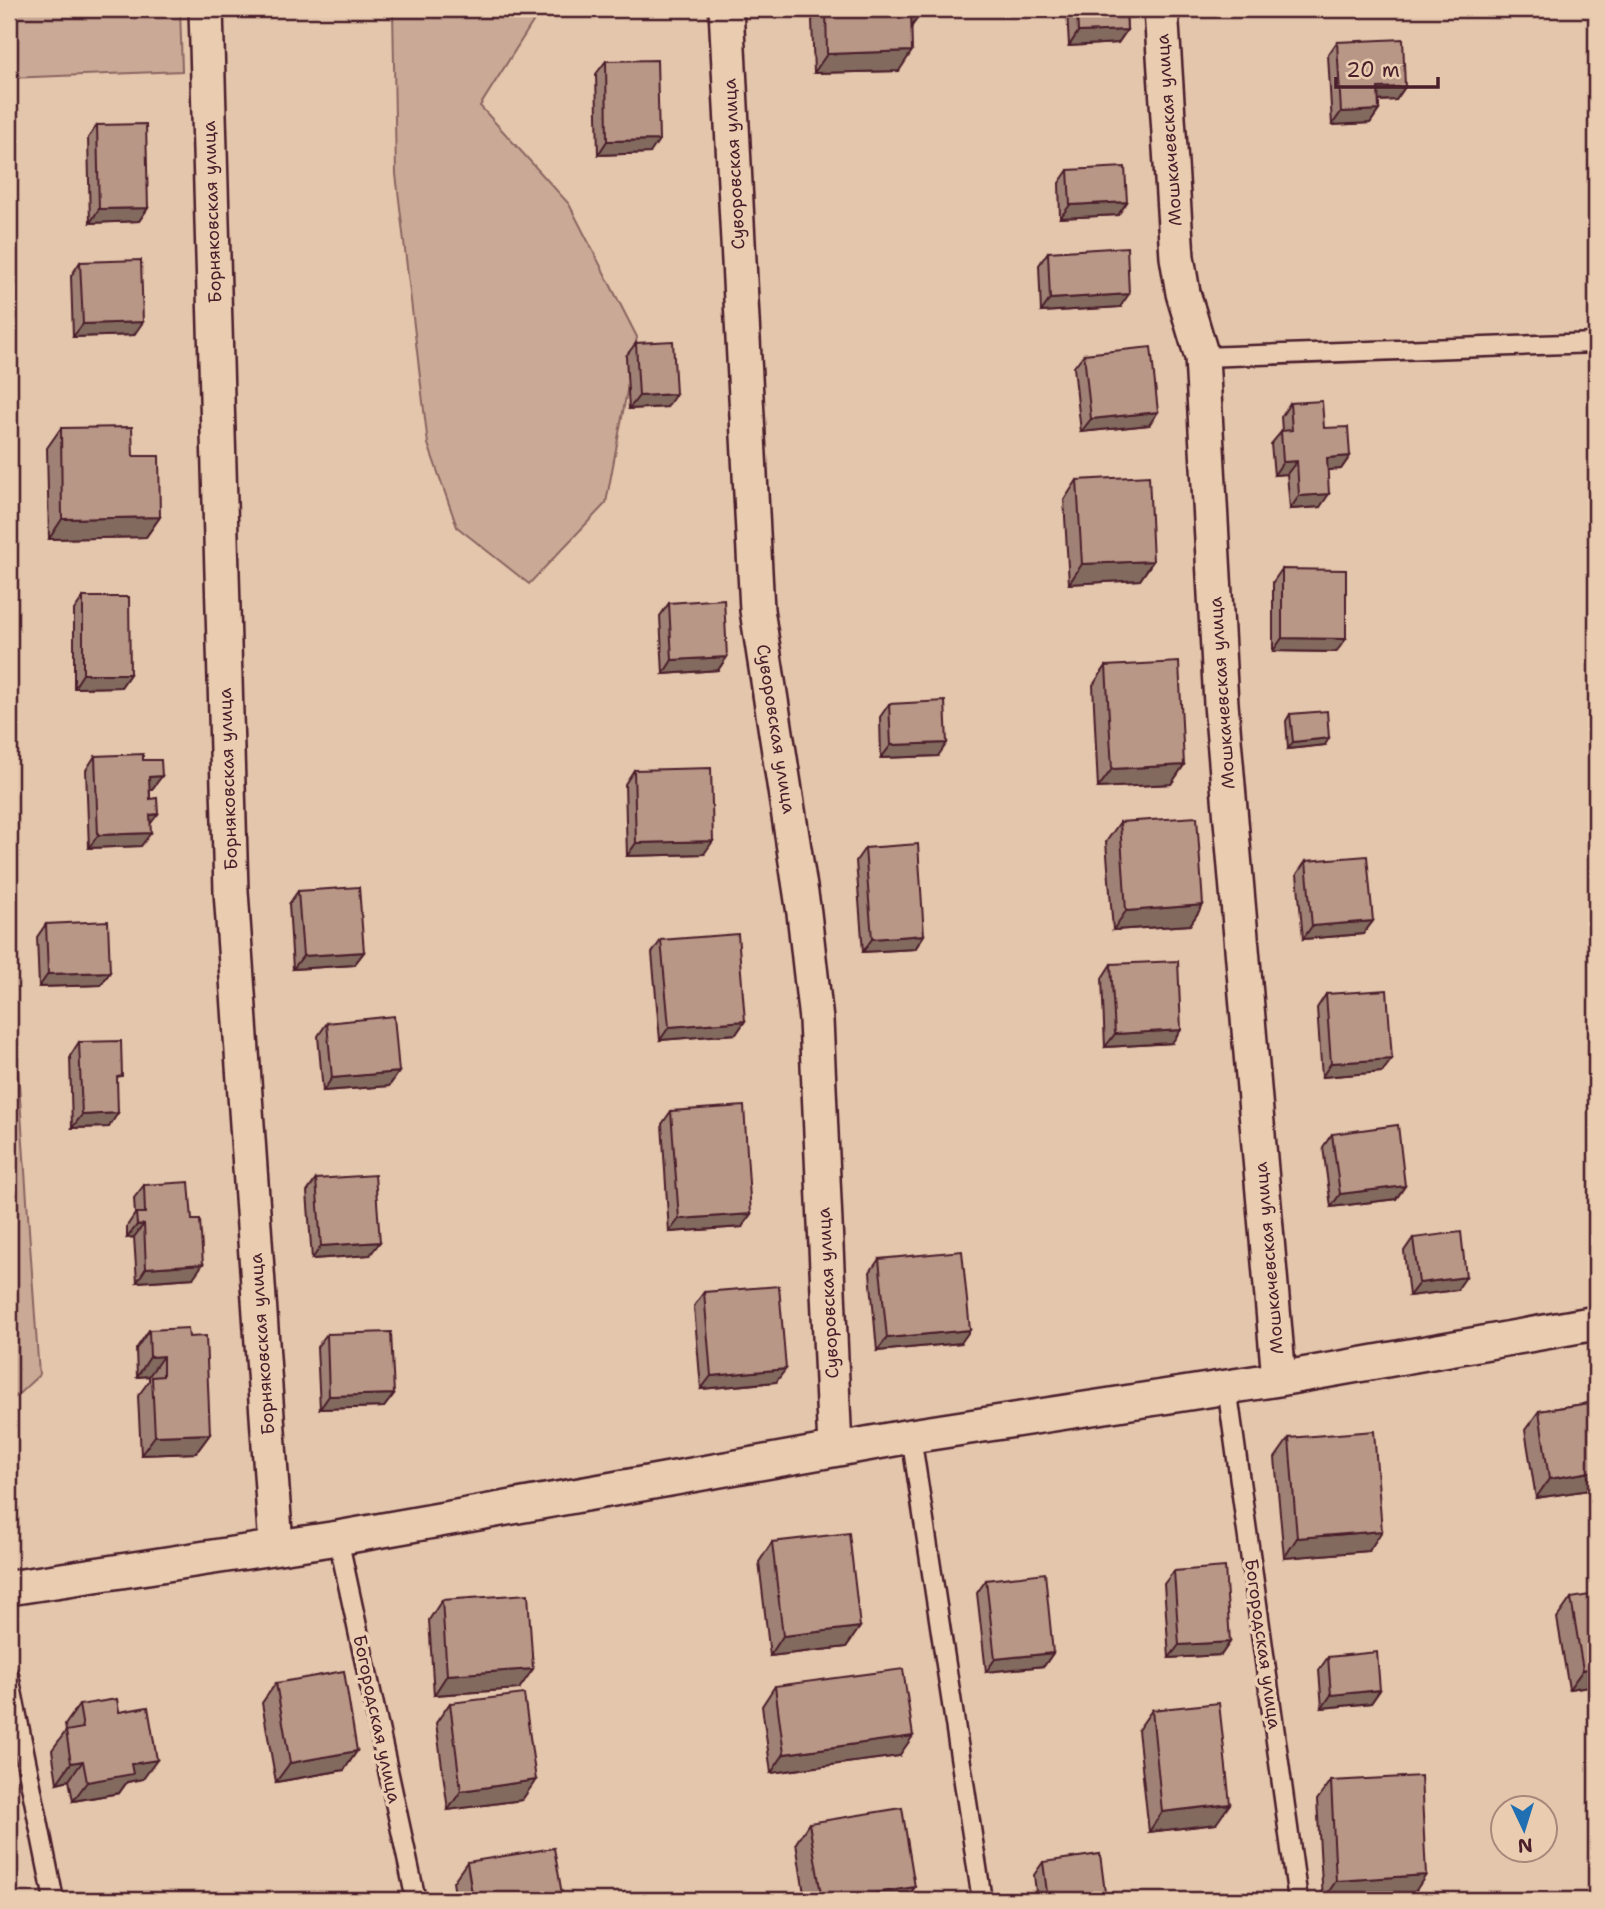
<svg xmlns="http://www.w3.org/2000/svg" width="1605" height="1909" font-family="'Shantell Sans',sans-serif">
	<rect width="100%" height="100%" fill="#e4c6ac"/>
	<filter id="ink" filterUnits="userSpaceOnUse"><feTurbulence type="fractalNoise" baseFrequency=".0143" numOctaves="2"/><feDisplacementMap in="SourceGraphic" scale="14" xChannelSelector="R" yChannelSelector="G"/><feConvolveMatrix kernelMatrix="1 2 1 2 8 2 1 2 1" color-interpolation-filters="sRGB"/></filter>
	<g filter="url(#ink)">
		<path fill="#caaa96" stroke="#8a6460" stroke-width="2" d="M 9,9 L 180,9 L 182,71 L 9,78 Z
			M 393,9 L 541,9 L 480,106 L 569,204 L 637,337 L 606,503 L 529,584 L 457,527 L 428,444 L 396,174 Z
			M 9,938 L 39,1375 L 9,1403 Z"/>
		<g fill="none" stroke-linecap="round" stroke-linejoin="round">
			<g stroke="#4a1f2b" stroke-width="23">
				<path id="service" d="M 1202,357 L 1596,343
					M 1227,1387 L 1298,1900
					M 911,1436 L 982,1900
					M 338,1538 L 416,1900
					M 9,1676 L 54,1900"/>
			</g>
			<g stroke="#4a1f2b" stroke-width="38">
				<path id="minor" d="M 206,9 L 231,891 L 276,1547
					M 726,9 L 757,610 L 804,913 L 816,1020 L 835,1449
					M 1161,9 L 1177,257 L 1183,293 L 1202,357 L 1221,704 L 1279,1379
					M 9,1588 L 338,1538 L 911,1436 L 1279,1379 L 1596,1323"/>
			</g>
			<use href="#service" stroke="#eacdb1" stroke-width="18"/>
			<use href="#minor" stroke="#eacdb1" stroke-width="33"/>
		</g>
		<path fill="#9f8274" stroke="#4a1f2b" stroke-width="2" d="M 820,9 L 924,9 L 912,26 L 899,71 L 814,73 L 812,20 Z
			M 1068,9 L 1126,9 L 1127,30 L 1118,43 L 1069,46 L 1067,10 Z
			M 1337,42 L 1405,87 L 1396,100 L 1379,101 L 1379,110 L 1370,123 L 1332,125 L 1328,55 Z
			M 606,61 L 650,153 L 598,155 L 596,74 Z
			M 97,125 L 148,208 L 139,221 L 90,223 L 88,138 Z
			M 1068,170 L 1127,202 L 1118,215 L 1060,218 L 1059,183 Z
			M 1048,252 L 1120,307 L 1041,312 L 1039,265 Z
			M 80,262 L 134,335 L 73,337 L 71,276 Z
			M 636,343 L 667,407 L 629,409 L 626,356 Z
			M 1084,354 L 1149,425 L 1081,432 L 1074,367 Z
			M 1290,403 L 1324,428 L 1350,456 L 1341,469 L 1327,470 L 1320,507 L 1290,509 L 1287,474 L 1274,475 L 1271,444 L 1282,431 L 1281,417 Z
			M 61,428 L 133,456 L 160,517 L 146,537 L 49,539 L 47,448 Z
			M 1077,480 L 1153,561 L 1140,580 L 1069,584 L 1064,500 Z
			M 1282,569 L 1336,652 L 1273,651 L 1273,582 Z
			M 83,597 L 130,674 L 121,687 L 74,688 L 74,610 Z
			M 669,603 L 727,657 L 718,670 L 663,674 L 660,616 Z
			M 1106,666 L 1184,765 L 1171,784 L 1098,788 L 1093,685 Z
			M 889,704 L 938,756 L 881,758 L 880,717 Z
			M 1290,714 L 1325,745 L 1288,749 L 1286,721 Z
			M 95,756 L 143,760 L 162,776 L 152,789 L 150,790 L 150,825 L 141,846 L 89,848 L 86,770 Z
			M 634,770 L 704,854 L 627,856 L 625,784 Z
			M 1120,822 L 1203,905 L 1190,925 L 1113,930 L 1106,842 Z
			M 865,848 L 924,935 L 915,949 L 863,952 L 856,861 Z
			M 1306,861 L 1373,921 L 1363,934 L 1303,939 L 1297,874 Z
			M 298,891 L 364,952 L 354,965 L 293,969 L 289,904 Z
			M 46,924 L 110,972 L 101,985 L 39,987 L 37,937 Z
			M 661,940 L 745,1021 L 736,1034 L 660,1040 L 652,953 Z
			M 1111,964 L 1172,1043 L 1105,1047 L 1102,978 Z
			M 1326,994 L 1382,1072 L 1322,1077 L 1317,1008 Z
			M 327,1023 L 399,1072 L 389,1086 L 323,1091 L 318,1036 Z
			M 79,1042 L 117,1083 L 109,1127 L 72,1128 L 70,1056 Z
			M 671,1111 L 742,1227 L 669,1232 L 662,1124 Z
			M 1332,1134 L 1405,1186 L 1396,1199 L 1331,1207 L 1323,1147 Z
			M 316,1179 L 370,1255 L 312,1259 L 307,1192 Z
			M 144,1185 L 193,1278 L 137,1282 L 134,1237 L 127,1238 L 127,1226 L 135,1214 L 134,1198 Z
			M 1413,1238 L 1457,1290 L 1409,1296 L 1404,1251 Z
			M 879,1259 L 961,1343 L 877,1351 L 870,1272 Z
			M 704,1292 L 776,1382 L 701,1389 L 694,1306 Z
			M 149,1330 L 189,1337 L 210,1434 L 196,1453 L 141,1455 L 138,1396 L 149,1381 L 149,1376 L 137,1377 L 136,1349 Z
			M 327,1334 L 394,1394 L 384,1407 L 320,1409 L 317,1347 Z
			M 1596,1402 L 1596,1489 L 1536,1498 L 1525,1430 L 1539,1411 Z
			M 1289,1438 L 1369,1551 L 1284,1558 L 1275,1458 Z
			M 772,1542 L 860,1627 L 846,1647 L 770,1656 L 759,1562 Z
			M 1174,1571 L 1230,1642 L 1221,1655 L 1169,1658 L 1164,1584 Z
			M 986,1580 L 1053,1653 L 1044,1666 L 986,1672 L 977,1593 Z
			M 1571,1598 L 1596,1685 L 1569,1689 L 1557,1618 Z
			M 442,1600 L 519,1689 L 434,1695 L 429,1620 Z
			M 1328,1657 L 1380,1690 L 1371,1703 L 1322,1708 L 1319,1670 Z
			M 276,1683 L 357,1751 L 344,1770 L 276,1782 L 262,1703 Z
			M 775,1686 L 899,1756 L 771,1773 L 762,1706 Z
			M 450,1703 L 522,1800 L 448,1810 L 436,1723 Z
			M 79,1705 L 119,1712 L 143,1779 L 127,1782 L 119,1793 L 73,1801 L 69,1780 L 57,1783 L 52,1750 L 66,1731 L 65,1725 Z
			M 1152,1710 L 1216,1824 L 1149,1832 L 1138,1730 Z
			M 1331,1781 L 1413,1895 L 1323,1900 L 1317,1800 Z
			M 809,1823 L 915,1887 L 905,1900 L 805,1900 L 796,1843 Z
			M 467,1862 L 563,1900 L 456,1900 L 453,1882 Z
			M 1043,1862 L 1106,1900 L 1037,1900 L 1034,1875 Z"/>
		<path fill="#826a5e" stroke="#4a1f2b" stroke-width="2" d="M 911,9 L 924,9 L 911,27 Z
			M 1127,30 L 1118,43 L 1069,46 L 1078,32 Z
			M 912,51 L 899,71 L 814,73 L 827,54 Z
			M 1405,87 L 1396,100 L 1369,101 L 1378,88 Z
			M 1379,110 L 1370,123 L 1332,125 L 1341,112 Z
			M 659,140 L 650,153 L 598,155 L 607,141 Z
			M 1127,202 L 1118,215 L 1060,218 L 1070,205 Z
			M 148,208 L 139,221 L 90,223 L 99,209 Z
			M 1129,294 L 1120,307 L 1041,312 L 1050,299 Z
			M 143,322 L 134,335 L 73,337 L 83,324 Z
			M 676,394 L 667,407 L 629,409 L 639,396 Z
			M 1158,412 L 1149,425 L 1081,432 L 1091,419 Z
			M 1350,456 L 1341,469 L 1317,471 L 1327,458 Z
			M 1297,461 L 1287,474 L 1274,475 L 1283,462 Z
			M 1329,494 L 1320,507 L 1290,509 L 1299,496 Z
			M 160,517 L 146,537 L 49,539 L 62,519 Z
			M 1153,561 L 1140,580 L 1069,584 L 1082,564 Z
			M 1282,638 L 1346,639 L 1336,652 L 1273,651 Z
			M 727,657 L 718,670 L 663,674 L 672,660 Z
			M 83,674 L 130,674 L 121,687 L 74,688 Z
			M 1329,738 L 1325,745 L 1288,749 L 1293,742 Z
			M 947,743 L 938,756 L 881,758 L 891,745 Z
			M 1184,765 L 1171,784 L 1098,788 L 1112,769 Z
			M 162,776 L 152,789 L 140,790 L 149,777 Z
			M 158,814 L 148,827 L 150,815 Z
			M 151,833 L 141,846 L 89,848 L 98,835 Z
			M 713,841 L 704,854 L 627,856 L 636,843 Z
			M 1203,905 L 1190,925 L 1113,930 L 1126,911 Z
			M 1373,921 L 1363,934 L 1303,939 L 1312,926 Z
			M 924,935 L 915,949 L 863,952 L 872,939 Z
			M 364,952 L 354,965 L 293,969 L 303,956 Z
			M 110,972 L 101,985 L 39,987 L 48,974 Z
			M 745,1021 L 736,1034 L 660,1040 L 669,1027 Z
			M 1181,1030 L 1172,1043 L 1105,1047 L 1115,1034 Z
			M 1392,1059 L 1382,1072 L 1322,1077 L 1331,1063 Z
			M 399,1072 L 389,1086 L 323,1091 L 332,1078 Z
			M 118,1113 L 109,1127 L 72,1128 L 82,1115 Z
			M 1405,1186 L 1396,1199 L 1331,1207 L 1340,1194 Z
			M 751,1214 L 742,1227 L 669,1232 L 679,1219 Z
			M 144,1224 L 134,1237 L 127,1238 L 137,1225 Z
			M 380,1242 L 370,1255 L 312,1259 L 321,1246 Z
			M 203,1264 L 193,1278 L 137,1282 L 146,1268 Z
			M 1466,1277 L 1457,1290 L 1409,1296 L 1419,1283 Z
			M 970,1330 L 961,1343 L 877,1351 L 887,1338 Z
			M 163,1356 L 149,1376 L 137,1377 L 150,1357 Z
			M 786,1369 L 776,1382 L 701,1389 L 711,1376 Z
			M 394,1394 L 384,1407 L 320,1409 L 329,1396 Z
			M 210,1434 L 196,1453 L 141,1455 L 155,1436 Z
			M 1596,1471 L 1596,1489 L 1536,1498 L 1549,1479 Z
			M 1382,1531 L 1369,1551 L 1284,1558 L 1297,1538 Z
			M 860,1627 L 846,1647 L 770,1656 L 783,1636 Z
			M 1230,1642 L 1221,1655 L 1169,1658 L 1179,1645 Z
			M 1053,1653 L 1044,1666 L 986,1672 L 995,1659 Z
			M 1596,1667 L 1596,1685 L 1569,1689 L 1583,1670 Z
			M 533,1669 L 519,1689 L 434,1695 L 447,1675 Z
			M 1380,1690 L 1371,1703 L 1322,1708 L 1331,1695 Z
			M 913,1736 L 899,1756 L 771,1773 L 784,1754 Z
			M 357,1751 L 344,1770 L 276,1782 L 290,1763 Z
			M 157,1760 L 143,1779 L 127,1782 L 119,1793 L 73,1801 L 87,1782 L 131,1764 Z
			M 83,1761 L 69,1780 L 57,1783 L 71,1763 Z
			M 536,1780 L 522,1800 L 448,1810 L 461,1791 Z
			M 1230,1804 L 1216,1824 L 1149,1832 L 1162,1812 Z
			M 1426,1875 L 1413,1895 L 1323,1900 L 1336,1881 Z
			M 915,1887 L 905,1900 L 828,1900 Z"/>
		<path fill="#b99787" stroke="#4a1f2b" stroke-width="2" d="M 826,9 L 911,9 L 912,51 L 827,54 Z
			M 1077,9 L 1126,9 L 1127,30 L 1078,32 Z
			M 1403,39 L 1405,87 L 1378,88 L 1379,110 L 1341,112 L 1337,42 Z
			M 657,60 L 659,140 L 607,141 L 606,61 Z
			M 146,124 L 148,208 L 99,209 L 97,125 Z
			M 1125,167 L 1127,202 L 1070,205 L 1068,170 Z
			M 1127,247 L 1129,294 L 1050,299 L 1048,252 Z
			M 141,260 L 143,322 L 83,324 L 80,262 Z
			M 673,341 L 676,394 L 639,396 L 636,343 Z
			M 1151,347 L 1158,412 L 1091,419 L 1084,354 Z
			M 1322,401 L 1324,428 L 1348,427 L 1350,456 L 1327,458 L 1329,494 L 1299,496 L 1297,461 L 1283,462 L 1281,431 L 1292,430 L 1290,403 Z
			M 132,427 L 133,456 L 159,456 L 160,517 L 62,519 L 61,428 Z
			M 1149,476 L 1153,561 L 1082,564 L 1077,480 Z
			M 1282,569 L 1346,570 L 1346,639 L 1282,638 Z
			M 83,597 L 129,597 L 130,674 L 83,674 Z
			M 724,599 L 727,657 L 672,660 L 669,603 Z
			M 1179,662 L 1184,765 L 1112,769 L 1106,666 Z
			M 945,701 L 947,743 L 891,745 L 889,704 Z
			M 1327,711 L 1329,738 L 1293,742 L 1290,714 Z
			M 143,754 L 143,760 L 161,760 L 162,776 L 149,777 L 150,799 L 157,798 L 158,814 L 150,815 L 151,833 L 98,835 L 95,756 Z
			M 711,768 L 713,841 L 636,843 L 634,770 Z
			M 1197,817 L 1203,905 L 1126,911 L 1120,822 Z
			M 918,844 L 924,935 L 872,939 L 865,848 Z
			M 1367,856 L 1373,921 L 1312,926 L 1306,861 Z
			M 359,887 L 364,952 L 303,956 L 298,891 Z
			M 108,921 L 110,972 L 48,974 L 46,924 Z
			M 738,934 L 745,1021 L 669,1027 L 661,940 Z
			M 1178,961 L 1181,1030 L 1115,1034 L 1111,964 Z
			M 1387,990 L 1392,1059 L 1331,1063 L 1326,994 Z
			M 394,1016 L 399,1072 L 332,1078 L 327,1023 Z
			M 121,1041 L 122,1076 L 117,1077 L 118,1113 L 82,1115 L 79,1042 Z
			M 744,1106 L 751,1214 L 679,1219 L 671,1111 Z
			M 1398,1125 L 1405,1186 L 1340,1194 L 1332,1134 Z
			M 375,1175 L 380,1242 L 321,1246 L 316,1179 Z
			M 189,1182 L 192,1220 L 200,1220 L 203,1264 L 146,1268 L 144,1224 L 137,1225 L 136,1213 L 145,1213 L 144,1185 Z
			M 1461,1232 L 1466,1277 L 1419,1283 L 1413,1238 Z
			M 962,1251 L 970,1330 L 887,1338 L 879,1259 Z
			M 779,1286 L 786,1369 L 711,1376 L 704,1292 Z
			M 188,1328 L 189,1337 L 206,1336 L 210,1434 L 155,1436 L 152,1377 L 163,1376 L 163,1356 L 150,1357 L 149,1330 Z
			M 391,1332 L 394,1394 L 329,1396 L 327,1334 Z
			M 1596,1402 L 1596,1471 L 1549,1479 L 1539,1411 Z
			M 1374,1431 L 1382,1531 L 1297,1538 L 1289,1438 Z
			M 849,1533 L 860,1627 L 783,1636 L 772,1542 Z
			M 1225,1567 L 1230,1642 L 1179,1645 L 1174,1571 Z
			M 1045,1573 L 1053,1653 L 995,1659 L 986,1580 Z
			M 528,1594 L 533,1669 L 447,1675 L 442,1600 Z
			M 1596,1594 L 1596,1667 L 1583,1670 L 1571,1598 Z
			M 1377,1652 L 1380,1690 L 1331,1695 L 1328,1657 Z
			M 903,1669 L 913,1736 L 784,1754 L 775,1686 Z
			M 344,1671 L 357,1751 L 290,1763 L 276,1683 Z
			M 524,1694 L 536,1780 L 461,1791 L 450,1703 Z
			M 117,1699 L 119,1712 L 148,1707 L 157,1760 L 131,1764 L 133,1774 L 87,1782 L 83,1761 L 71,1763 L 66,1731 L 83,1728 L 79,1705 Z
			M 1219,1703 L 1230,1804 L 1162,1812 L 1152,1710 Z
			M 1421,1776 L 1426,1875 L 1336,1881 L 1331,1781 Z
			M 902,1808 L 915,1887 L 828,1900 L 822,1900 L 809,1823 Z
			M 554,1848 L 563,1900 L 473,1900 L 467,1862 Z
			M 1100,1854 L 1106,1900 L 1048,1900 L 1043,1862 Z"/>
	</g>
	<g text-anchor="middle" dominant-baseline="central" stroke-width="7" stroke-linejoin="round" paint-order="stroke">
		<g font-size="18" fill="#4a1f2b" stroke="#eacdb1">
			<text transform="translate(1169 130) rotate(-94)">Мошкачевская улица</text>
			<text transform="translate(734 164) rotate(-93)">Суворовская улица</text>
			<text transform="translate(212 212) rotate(-92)">Борняковская улица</text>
			<text transform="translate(1222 693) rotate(-94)">Мошкачевская улица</text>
			<text transform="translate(776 729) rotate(81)">Суворовская улица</text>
			<text transform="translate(228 779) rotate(-92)">Борняковская улица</text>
			<text transform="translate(1269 1258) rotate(-95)">Мошкачевская улица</text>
			<text transform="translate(828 1293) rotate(-93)">Суворовская улица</text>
			<text transform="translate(262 1344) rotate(-94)">Борняковская улица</text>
			<text transform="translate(1263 1644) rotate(82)">Богородская улица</text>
			<text transform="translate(377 1719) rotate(78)">Богородская улица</text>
		</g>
	</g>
	<rect width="1605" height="1909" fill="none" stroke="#eacdb1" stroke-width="35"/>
	<rect x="18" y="18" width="1570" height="1874" fill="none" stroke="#4a1f2b" stroke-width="2.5" filter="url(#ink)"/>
	<g transform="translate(1524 1829) rotate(176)"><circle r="33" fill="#eacdb1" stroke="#aa877b" stroke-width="2"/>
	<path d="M0-5L12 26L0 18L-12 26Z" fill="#1f6fb2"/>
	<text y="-10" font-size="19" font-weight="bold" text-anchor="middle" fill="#4a1f2b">N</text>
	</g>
	<path d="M1336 77v10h102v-10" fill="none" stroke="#4a1f2b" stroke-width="3.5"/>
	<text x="1346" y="77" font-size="21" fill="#4a1f2b" stroke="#eacdb1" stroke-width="5" paint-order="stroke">20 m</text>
</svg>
